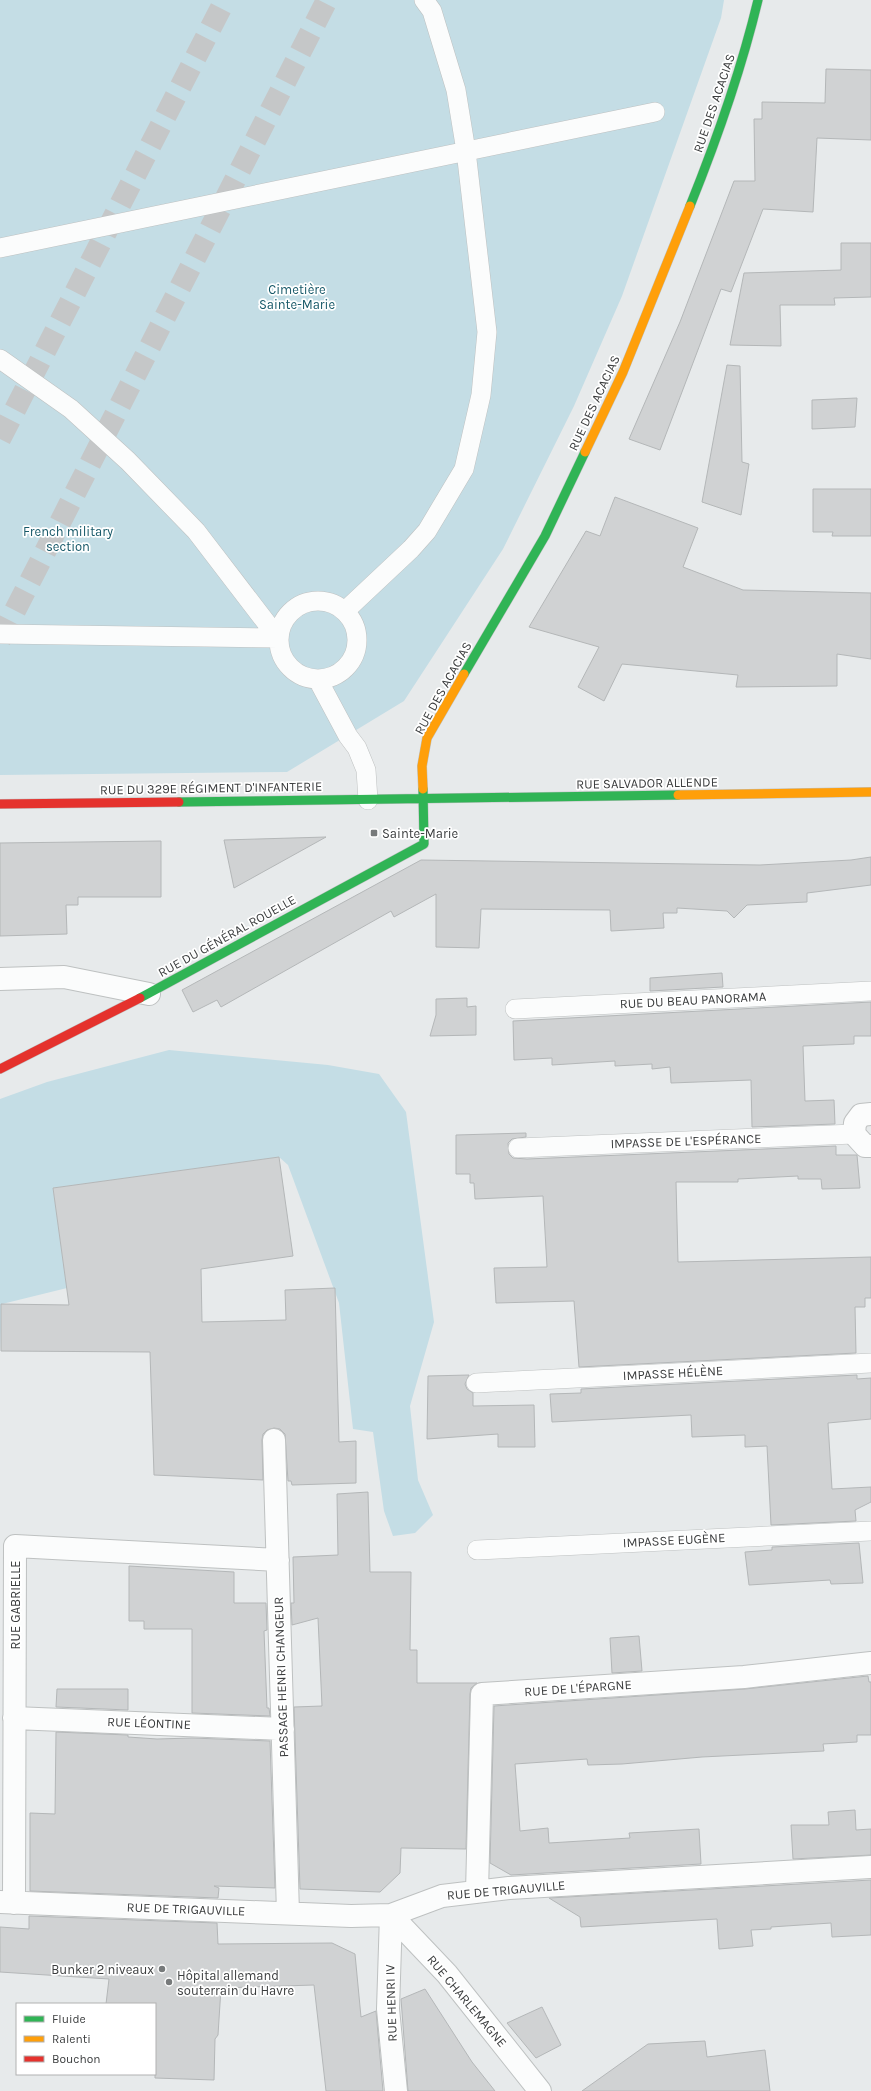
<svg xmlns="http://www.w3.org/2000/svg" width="871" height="2091" font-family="Karla,sans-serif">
	<rect width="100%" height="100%" fill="#e7eaeb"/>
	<path fill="#c4dde5" d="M 0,0 L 724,0 L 721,18 L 622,296 L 574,406 L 503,549 L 404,701 L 287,772 L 0,775 Z
		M 169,1050 L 328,1065 L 379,1074 L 406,1112 L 434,1322 L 410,1406 L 418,1480 L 433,1515 L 415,1533 L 393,1536 L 384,1511 L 373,1432 L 353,1429 L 339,1303 L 288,1165 L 279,1157 L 53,1188 L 67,1288 L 2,1304 L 0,1351 L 0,1099 L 47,1082 Z"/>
	<path fill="#d0d2d3" stroke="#b4b7b8" d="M 826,69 L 871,70 L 871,140 L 817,138 L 813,212 L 763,209 L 731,292 L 721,289 L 660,450 L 629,439 L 680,322 L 734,181 L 755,181 L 754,119 L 762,119 L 762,102 L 825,103 Z
		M 841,243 L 871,243 L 871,297 L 834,298 L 835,305 L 780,305 L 781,346 L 730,345 L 744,273 L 841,270 Z
		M 727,365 L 740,366 L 742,462 L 749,464 L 741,515 L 702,502 Z
		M 857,398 L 855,427 L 812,429 L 812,400 Z
		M 813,489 L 871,489 L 871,536 L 832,536 L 833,532 L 813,532 Z
		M 615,497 L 698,528 L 683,567 L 743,590 L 871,593 L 871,659 L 837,654 L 837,686 L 736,687 L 738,675 L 622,664 L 604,701 L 578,687 L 599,647 L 529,627 L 586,531 L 600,536 Z
		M 326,837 L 234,888 L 224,840 Z
		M 161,841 L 161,897 L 78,897 L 78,905 L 66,905 L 67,934 L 0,936 L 0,843 Z
		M 871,857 L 871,885 L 807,893 L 807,902 L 747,905 L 734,918 L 727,911 L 677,908 L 677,913 L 663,913 L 664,928 L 611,931 L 610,910 L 481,909 L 479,948 L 436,947 L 436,894 L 394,917 L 391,911 L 221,1007 L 217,1000 L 193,1012 L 182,990 L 421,860 L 760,865 L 851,860 Z
		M 722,973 L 723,987 L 650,991 L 650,978 Z
		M 467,998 L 467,1007 L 476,1006 L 476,1035 L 430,1036 L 436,1015 L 436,999 Z
		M 871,1002 L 871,1036 L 854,1036 L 854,1044 L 803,1046 L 805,1101 L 834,1100 L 835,1124 L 752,1127 L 751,1080 L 671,1083 L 670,1067 L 652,1069 L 652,1064 L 615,1066 L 615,1061 L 552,1065 L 552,1058 L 514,1060 L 513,1021 Z
		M 526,1133 L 526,1137 L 512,1139 L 508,1143 L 509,1154 L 513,1158 L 527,1159 L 836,1146 L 836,1155 L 857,1155 L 860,1188 L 822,1189 L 821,1179 L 798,1179 L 798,1176 L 738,1179 L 738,1182 L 676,1182 L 678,1262 L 871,1257 L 871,1298 L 865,1298 L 865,1307 L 855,1307 L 856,1353 L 579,1367 L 574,1301 L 496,1303 L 494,1268 L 547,1267 L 543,1196 L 475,1199 L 474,1183 L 470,1183 L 470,1174 L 456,1174 L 456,1135 Z
		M 279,1157 L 293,1256 L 201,1269 L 202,1322 L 286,1320 L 285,1290 L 335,1288 L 339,1442 L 356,1441 L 356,1483 L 292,1485 L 291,1481 L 288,1481 L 285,1434 L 280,1429 L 274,1428 L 267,1430 L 263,1434 L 262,1440 L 263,1480 L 154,1475 L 150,1352 L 1,1351 L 1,1304 L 69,1305 L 53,1188 Z
		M 469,1375 L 465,1384 L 467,1389 L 473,1393 L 473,1406 L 534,1405 L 535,1447 L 498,1447 L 498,1434 L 427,1439 L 428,1376 Z
		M 857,1375 L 857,1379 L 871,1378 L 871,1419 L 828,1423 L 832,1489 L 871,1487 L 871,1502 L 855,1510 L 856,1521 L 771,1525 L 767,1446 L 745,1447 L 745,1435 L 692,1437 L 691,1415 L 552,1422 L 550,1394 L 581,1393 L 581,1389 Z
		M 368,1492 L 370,1572 L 411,1572 L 410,1650 L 417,1650 L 417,1683 L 477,1683 L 471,1688 L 470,1694 L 466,1849 L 401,1848 L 400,1873 L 380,1892 L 300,1889 L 294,1707 L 322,1706 L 318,1618 L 292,1625 L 291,1603 L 294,1603 L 293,1557 L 338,1555 L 337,1494 Z
		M 859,1543 L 863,1583 L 831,1584 L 830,1580 L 749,1585 L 745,1552 L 772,1550 L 772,1547 Z
		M 129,1566 L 234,1572 L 234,1603 L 266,1603 L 267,1630 L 264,1631 L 267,1708 L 269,1708 L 270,1716 L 192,1713 L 192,1629 L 144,1629 L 144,1621 L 129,1621 Z
		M 639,1636 L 642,1671 L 612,1673 L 610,1638 Z
		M 868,1676 L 869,1682 L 871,1682 L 871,1735 L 857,1735 L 857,1742 L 823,1744 L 824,1751 L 702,1757 L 622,1764 L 588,1765 L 587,1759 L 515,1764 L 520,1831 L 548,1828 L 549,1843 L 630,1838 L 629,1833 L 699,1829 L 701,1864 L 511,1875 L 490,1863 L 494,1706 L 745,1689 Z
		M 57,1689 L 128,1689 L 128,1710 L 56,1707 Z
		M 56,1732 L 128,1735 L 128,1737 L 157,1739 L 192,1738 L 270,1741 L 275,1888 L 214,1886 L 219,1888 L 218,1898 L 30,1891 L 30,1813 L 55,1814 Z
		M 855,1810 L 856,1830 L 871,1829 L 871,1855 L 793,1859 L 791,1825 L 829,1825 L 828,1812 Z
		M 871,1880 L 871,1935 L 832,1937 L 831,1923 L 771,1927 L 771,1929 L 751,1930 L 753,1946 L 719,1949 L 717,1919 L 581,1927 L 580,1917 L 549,1898 Z
		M 29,1916 L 217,1923 L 218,1944 L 332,1943 L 355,1954 L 361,2017 L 376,2011 L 383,2091 L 326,2091 L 314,1985 L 221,1988 L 218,2035 L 215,2039 L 214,2080 L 155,2078 L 155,2004 L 106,2004 L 109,1979 L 0,1972 L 0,1927 L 29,1929 Z
		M 425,1989 L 472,2062 L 495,2091 L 408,2091 L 401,1999 Z
		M 542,2007 L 561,2045 L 536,2058 L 507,2023 Z
		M 705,2041 L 707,2057 L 765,2050 L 770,2091 L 582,2091 L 648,2044 Z"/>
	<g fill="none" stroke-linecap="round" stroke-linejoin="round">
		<path stroke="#c5c7c8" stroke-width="22" stroke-dasharray="22 11" stroke-linecap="butt" d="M 0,439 L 225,0
			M 0,640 L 327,0"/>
		<g stroke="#bec1c1" stroke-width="20">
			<path id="lane" d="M 0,248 L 655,112
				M 0,359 L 71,409 L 128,461 L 196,531 L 278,638
				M279 640a39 39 0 1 1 78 0a39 39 0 1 1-78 0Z
				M 345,611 L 411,549 L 427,531 L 464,469 L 481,395 L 487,332 L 466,151 L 456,90 L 432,11 L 424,0
				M 0,634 L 278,638
				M 318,680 L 348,736 L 357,748 L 366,770 L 368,800
				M 515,1009 L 871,991
				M 518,1148 L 854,1134
				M 476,1383 L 871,1363
				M 477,1550 L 871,1531"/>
		</g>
		<g stroke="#bec1c1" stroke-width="24">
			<path id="street" d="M 0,979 L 64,977 L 149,994
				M 871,1114 L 861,1115 L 855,1123 L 854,1134 L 865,1146 L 871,1146
				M 274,1440 L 288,1913
				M 14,1718 L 283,1729
				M 477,1892 L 482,1694 L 744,1677 L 871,1663
				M 0,1902 L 351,1916 L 391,1915 L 442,1896 L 509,1888 L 871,1867
				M 14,1903 L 15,1546 L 278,1560
				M 391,1915 L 447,1974 L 540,2091
				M 391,1915 L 388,2009 L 396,2091"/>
		</g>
		<g stroke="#bec1c1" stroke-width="10">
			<path id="fast" d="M 690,206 C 717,139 741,71 758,0
				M 464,674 L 545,536 L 585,452
				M 179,802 L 678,795
				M 140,998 L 424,844 L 423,789"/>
		</g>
		<g stroke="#bec1c1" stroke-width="10">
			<path id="slow" d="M 585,452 L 623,372 L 690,206
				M 423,789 L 422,766 L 427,738 L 464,674
				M 678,795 L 871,792"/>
		</g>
		<g stroke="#bec1c1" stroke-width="10">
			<path id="jam" d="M 0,804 L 179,802
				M 0,1069 L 140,998"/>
		</g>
		<use href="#lane" stroke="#fbfcfc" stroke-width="19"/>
		<use href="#street" stroke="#fbfcfc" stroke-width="22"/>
		<use href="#fast" stroke="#30b455" stroke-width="9"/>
		<use href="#slow" stroke="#ff9f0a" stroke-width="9"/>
		<use href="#jam" stroke="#e5322d" stroke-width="9"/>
	</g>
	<g fill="#777a7b" stroke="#fff" stroke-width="1.5">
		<rect x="370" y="829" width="8" height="8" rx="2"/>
		<circle cx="162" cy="1969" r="4"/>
		<circle cx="169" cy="1982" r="4"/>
	</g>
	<g text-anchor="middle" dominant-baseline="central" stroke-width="3.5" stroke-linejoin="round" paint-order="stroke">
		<g font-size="13" fill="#3b3d3e" stroke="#fff">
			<text transform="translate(714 103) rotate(-71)">RUE DES ACACIAS</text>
			<text transform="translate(594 403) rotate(-65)">RUE DES ACACIAS</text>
			<text transform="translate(443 688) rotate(-61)">RUE DES ACACIAS</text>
			<text transform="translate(647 783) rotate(-1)">RUE SALVADOR ALLENDE</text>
			<text transform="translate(211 788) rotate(-1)">RUE DU 329E RÉGIMENT D'INFANTERIE</text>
			<text transform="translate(227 936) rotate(-29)">RUE DU GÉNÉRAL ROUELLE</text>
			<text transform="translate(693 1000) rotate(-3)">RUE DU BEAU PANORAMA</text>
			<text transform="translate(686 1141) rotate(-2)">IMPASSE DE L'ESPÉRANCE</text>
			<text transform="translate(673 1373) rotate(-3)">IMPASSE HÉLÈNE</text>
			<text transform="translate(674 1540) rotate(-3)">IMPASSE EUGÈNE</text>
			<text transform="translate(15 1605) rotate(-90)">RUE GABRIELLE</text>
			<text transform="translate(281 1677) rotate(-92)">PASSAGE HENRI CHANGEUR</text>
			<text transform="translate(578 1688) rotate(-4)">RUE DE L'ÉPARGNE</text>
			<text transform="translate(149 1723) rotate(2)">RUE LÉONTINE</text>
			<text transform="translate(506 1890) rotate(-5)">RUE DE TRIGAUVILLE</text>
			<text transform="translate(186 1909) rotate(2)">RUE DE TRIGAUVILLE</text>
			<text transform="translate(467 2001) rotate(50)">RUE CHARLEMAGNE</text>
			<text transform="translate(391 2003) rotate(-92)">RUE HENRI IV</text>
		</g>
		<g font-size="13" fill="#165868" stroke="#fff">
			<text x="297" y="289">Cimetière<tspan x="297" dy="15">Sainte-Marie</tspan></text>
			<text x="68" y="531">French military<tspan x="68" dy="15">section</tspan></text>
		</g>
		<g font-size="13" fill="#3b3d3e" stroke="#fff" text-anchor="start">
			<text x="382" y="833">Sainte-Marie</text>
			<text x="154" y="1969" text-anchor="end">Bunker 2 niveaux</text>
			<text x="177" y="1975">Hôpital allemand<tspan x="177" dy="15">souterrain du Havre</tspan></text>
		</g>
	</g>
	<rect x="16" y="2003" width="140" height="72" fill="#ffffff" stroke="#b1b1b2"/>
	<rect x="24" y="2016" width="20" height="6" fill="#30b455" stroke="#b1b1b2"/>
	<text x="52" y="2023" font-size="12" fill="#3b3d3e">Fluide</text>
	<rect x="24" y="2036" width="20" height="6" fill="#ff9f0a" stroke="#b1b1b2"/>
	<text x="52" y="2043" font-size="12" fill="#3b3d3e">Ralenti</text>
	<rect x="24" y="2056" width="20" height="6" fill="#e5322d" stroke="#b1b1b2"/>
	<text x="52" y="2063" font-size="12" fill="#3b3d3e">Bouchon</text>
</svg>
